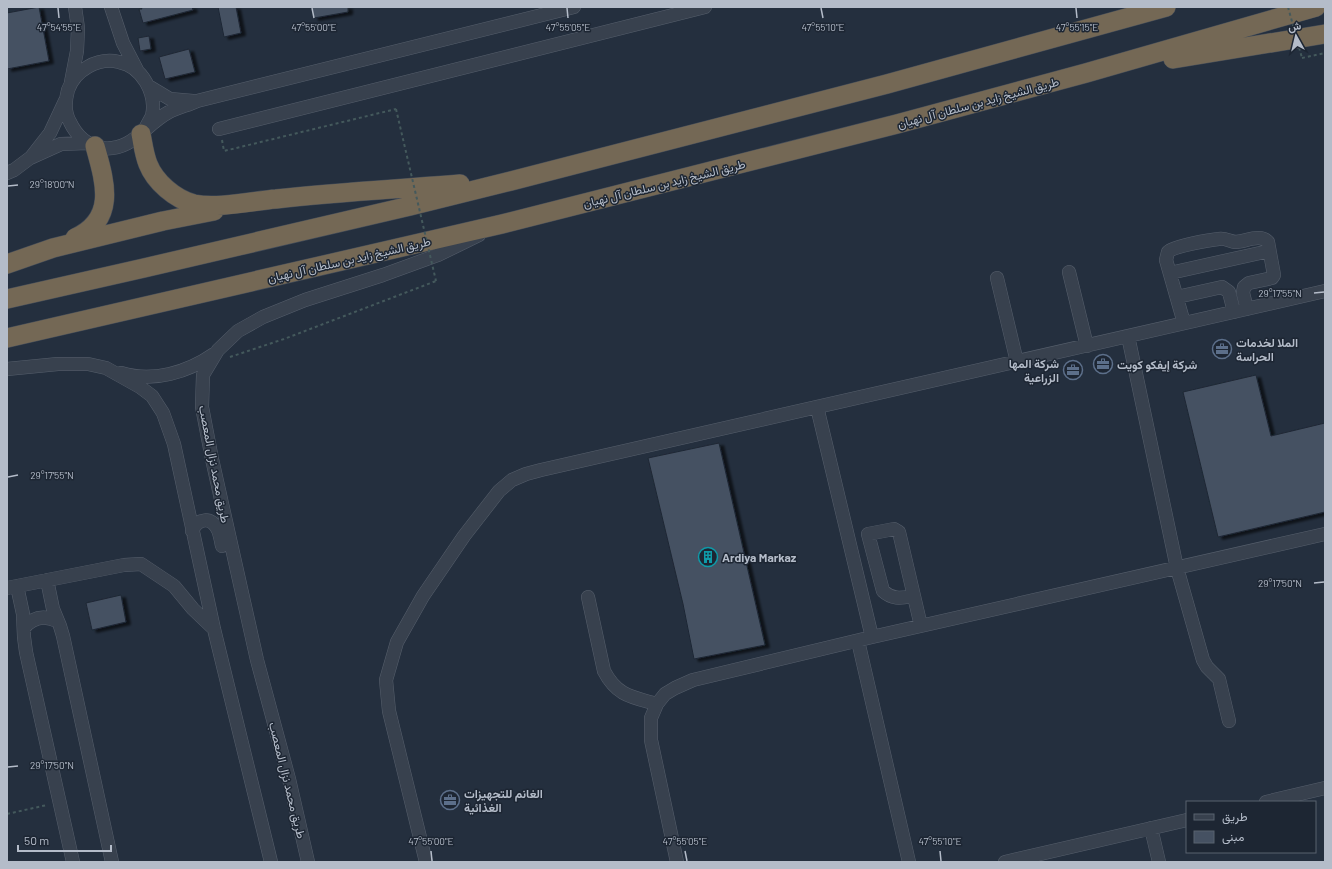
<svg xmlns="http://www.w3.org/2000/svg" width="1332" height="869" font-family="Barlow,Vazirmatn,sans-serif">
	<defs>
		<filter id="shadow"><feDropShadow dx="4.5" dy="2.5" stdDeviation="1" flood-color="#0009"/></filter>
	</defs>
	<rect width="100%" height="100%" fill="#242f3e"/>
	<path fill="#455162" stroke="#1f2835" filter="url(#shadow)" d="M 39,7 L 49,61 L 7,69 L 7,13 Z
		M 141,7 L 192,7 L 193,10 L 143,23 L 139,9 L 142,9 Z
		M 218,7 L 236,7 L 241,33 L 224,37 Z
		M 312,7 L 348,7 L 348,12 L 314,18 Z
		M 149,36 L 151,49 L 140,51 L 138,38 Z
		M 189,49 L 195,72 L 165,79 L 159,57 Z
		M 1256,375 L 1271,436 L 1325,423 L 1325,512 L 1218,537 L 1183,392 Z
		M 719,443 L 765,645 L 694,659 L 683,604 L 648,458 Z
		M 121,595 L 126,622 L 92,630 L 86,603 Z"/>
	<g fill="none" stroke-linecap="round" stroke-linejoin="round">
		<g stroke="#565f6c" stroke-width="14">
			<path id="minor" d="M 111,7 L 123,43 L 137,70
				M 71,82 L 77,51 L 78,28 L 75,7
				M 150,87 L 170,99 L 193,101
				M 145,129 C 147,125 150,120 152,116 C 157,94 142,66 119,62 C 98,57 75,70 68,90 C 65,101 64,112 70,122 C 76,135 87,145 101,148 C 133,152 144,125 169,112 C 177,108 188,105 197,101 L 574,7
				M 219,129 L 705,7
				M 32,156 L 50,133 L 65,101
				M 7,173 L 14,170 L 30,158 L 61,144 L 87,143
				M 1069,272 L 1087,346
				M 1170,273 L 1269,251
				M 997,278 L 1017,362
				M 1177,297 L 1222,287 L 1229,292 L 1234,312
				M 1184,323 L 1166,260 L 1168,252 C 1174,246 1209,240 1219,239 C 1225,238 1229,241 1235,242 C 1245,242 1260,233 1268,242 L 1274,275 L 1272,278 L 1249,283 L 1244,287 L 1243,293 L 1247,309
				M 1128,336 L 1177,568 L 1203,660 L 1207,667 L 1219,679 L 1229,721
				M 7,369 L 58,364 L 88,364 L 106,368 L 140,387 L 152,396 L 163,413 L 174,444 L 214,629 L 271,862
				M 121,373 C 153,383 188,372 214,354
				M 817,407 L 872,637
				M 192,531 C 198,518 211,516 218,530 C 220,535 221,541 222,546
				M 47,580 L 53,609 L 60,626 L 63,636 L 112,862
				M 17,586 L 23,614 L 24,637 L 26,652 L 73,862
				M 7,588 L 124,565 L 141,564 L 174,586 L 193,609 L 214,629
				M 914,596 C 901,598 893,600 883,591 L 868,534 L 894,529 L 899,532 L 921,626
				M 588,597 L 604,671 C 617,696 632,697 657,704
				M 24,628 C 33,617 44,615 57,621
				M 858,641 L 909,862
				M 1266,802 L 1325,788
				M 1151,828 L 1159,862
				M 308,862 L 289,779 L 257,660 L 212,459 L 202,407 L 203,375 L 218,350 L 238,331 L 263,317 L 305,300 L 383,275 L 438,255 L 479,235
				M 426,862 L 389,711 L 386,680 L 397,642 L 423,596 L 464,536 L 499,491 L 512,480 L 526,474 L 541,470 L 1325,291
				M 677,862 L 651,740 L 651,718 L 657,704 L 665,694 L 675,688 L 693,680 L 872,637 L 1325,534
				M 1005,862 L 1187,820"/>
		</g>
		<g stroke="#434c59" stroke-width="20">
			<path id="highway" d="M 1173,59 L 1325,34
				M 141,134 C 143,144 144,154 148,164 C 155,182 175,199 194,204 C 217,209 252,201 276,199 C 337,192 399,189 460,184
				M 75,238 C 117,219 105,182 95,146
				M 7,264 L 53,248 L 163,221 L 214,211
				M 7,299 L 144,268 L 410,206 L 511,181 L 887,84 L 1166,7
				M 7,338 L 502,224 L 897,124 L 1086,73 L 1316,7"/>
		</g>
		<path stroke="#44595c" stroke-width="2" stroke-dasharray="3 3" stroke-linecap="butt" d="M 1302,58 L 1325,53
			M 222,140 L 224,151 L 396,109
			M 230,357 L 284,339 L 436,281
			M 7,814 L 47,805"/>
		<use href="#minor" stroke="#38414e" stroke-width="13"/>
		<use href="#highway" stroke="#746855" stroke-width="19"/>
		<path stroke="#44595c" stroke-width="2" stroke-dasharray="3 3" stroke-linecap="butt" d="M 1288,7 L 1302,58
			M 396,109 L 436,281"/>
	</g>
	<path fill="none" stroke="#b4bcc9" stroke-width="1.5" d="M 58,8 L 59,18M 312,8 L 314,18M 567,8 L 568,18M 821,8 L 823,18M 1076,8 L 1077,18M 8,186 L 18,185M 1314,293 L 1324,292M 8,477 L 18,475M 1314,583 L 1324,582M 8,767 L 18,766M 431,851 L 432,861M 685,851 L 687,861M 940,851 L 941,861"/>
	<defs>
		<g id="office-ring" transform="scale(1)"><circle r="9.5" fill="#1d2633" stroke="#5c6f8a" stroke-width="1.5"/><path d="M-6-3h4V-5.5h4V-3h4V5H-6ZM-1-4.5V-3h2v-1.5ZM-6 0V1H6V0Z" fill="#5c6f8a"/></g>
		<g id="building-ring" transform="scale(1)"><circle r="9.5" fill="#1d2633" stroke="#0f9aa8" stroke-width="1.5"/><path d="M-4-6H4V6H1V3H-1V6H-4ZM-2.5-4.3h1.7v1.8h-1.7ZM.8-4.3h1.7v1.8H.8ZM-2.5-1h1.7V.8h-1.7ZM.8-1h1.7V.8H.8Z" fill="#0f9aa8"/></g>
	</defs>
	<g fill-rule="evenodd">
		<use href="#office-ring" x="1222" y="349"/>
		<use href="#office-ring" x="1103" y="364"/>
		<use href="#office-ring" x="1073" y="370"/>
		<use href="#building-ring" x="708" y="557"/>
		<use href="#office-ring" x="450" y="800"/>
	</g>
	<g text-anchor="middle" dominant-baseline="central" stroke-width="3" stroke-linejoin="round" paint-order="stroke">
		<g font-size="12" fill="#b4bcc9" stroke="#1d2633">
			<text transform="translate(978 102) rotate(-15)">طريق الشيخ زايد بن سلطان آل نهيان</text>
			<text transform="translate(664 183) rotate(-14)">طريق الشيخ زايد بن سلطان آل نهيان</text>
			<text transform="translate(349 259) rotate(-13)">طريق الشيخ زايد بن سلطان آل نهيان</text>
			<text transform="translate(215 464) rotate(79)">طريق محمد نزال المعصب</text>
			<text transform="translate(288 780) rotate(76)">طريق محمد نزال المعصب</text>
		</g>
		<g font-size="12" font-weight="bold" fill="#b4bcc9" stroke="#1d2633" text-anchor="start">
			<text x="1236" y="342">الملا لخدمات<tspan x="1236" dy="14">الحراسة</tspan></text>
			<text x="1059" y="363" text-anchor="end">شركة المها<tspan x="1059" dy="14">الزراعية</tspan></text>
			<text x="1117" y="364">شركة إيفكو كويت</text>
			<text x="722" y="557">Ardiya Markaz</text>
			<text x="464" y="793">الغانم للتجهيزات<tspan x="464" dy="14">الغذائية</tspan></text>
		</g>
	</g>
	<g font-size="10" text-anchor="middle" fill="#b4bcc9" stroke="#1d2633" stroke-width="3" stroke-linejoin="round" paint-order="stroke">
		<text x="59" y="31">47°54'55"E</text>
		<text x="314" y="31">47°55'00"E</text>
		<text x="568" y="31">47°55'05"E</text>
		<text x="823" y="31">47°55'10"E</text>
		<text x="1077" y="31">47°55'15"E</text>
		<text x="52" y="188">29°18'00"N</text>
		<text x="1280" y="297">29°17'55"N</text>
		<text x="52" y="479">29°17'55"N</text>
		<text x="1280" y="587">29°17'50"N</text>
		<text x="52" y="769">29°17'50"N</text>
		<text x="431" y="845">47°55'00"E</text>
		<text x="685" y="845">47°55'05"E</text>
		<text x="940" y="845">47°55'10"E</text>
	</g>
	<rect width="1332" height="869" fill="none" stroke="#b4bcc9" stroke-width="16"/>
	<rect x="1186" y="801" width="130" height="52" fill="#1d2633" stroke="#59626f"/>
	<rect x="1194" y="814" width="20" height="6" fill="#38414e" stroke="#59626f"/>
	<text x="1222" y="821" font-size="12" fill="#b4bcc9">طريق</text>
	<rect x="1194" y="831" width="20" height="12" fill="#455162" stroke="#59626f"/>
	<text x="1222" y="841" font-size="12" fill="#b4bcc9">مبنى</text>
	<g transform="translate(1296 36) rotate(352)" stroke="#1d2633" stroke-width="3" paint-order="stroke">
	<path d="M0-3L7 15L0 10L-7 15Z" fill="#b4bcc9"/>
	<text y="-6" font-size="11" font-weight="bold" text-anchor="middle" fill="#b4bcc9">ش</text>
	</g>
	<path d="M18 845v6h93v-6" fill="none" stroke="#b4bcc9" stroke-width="2"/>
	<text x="24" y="845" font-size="12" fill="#b4bcc9" stroke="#1d2633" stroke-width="3" paint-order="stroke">50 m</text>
</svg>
